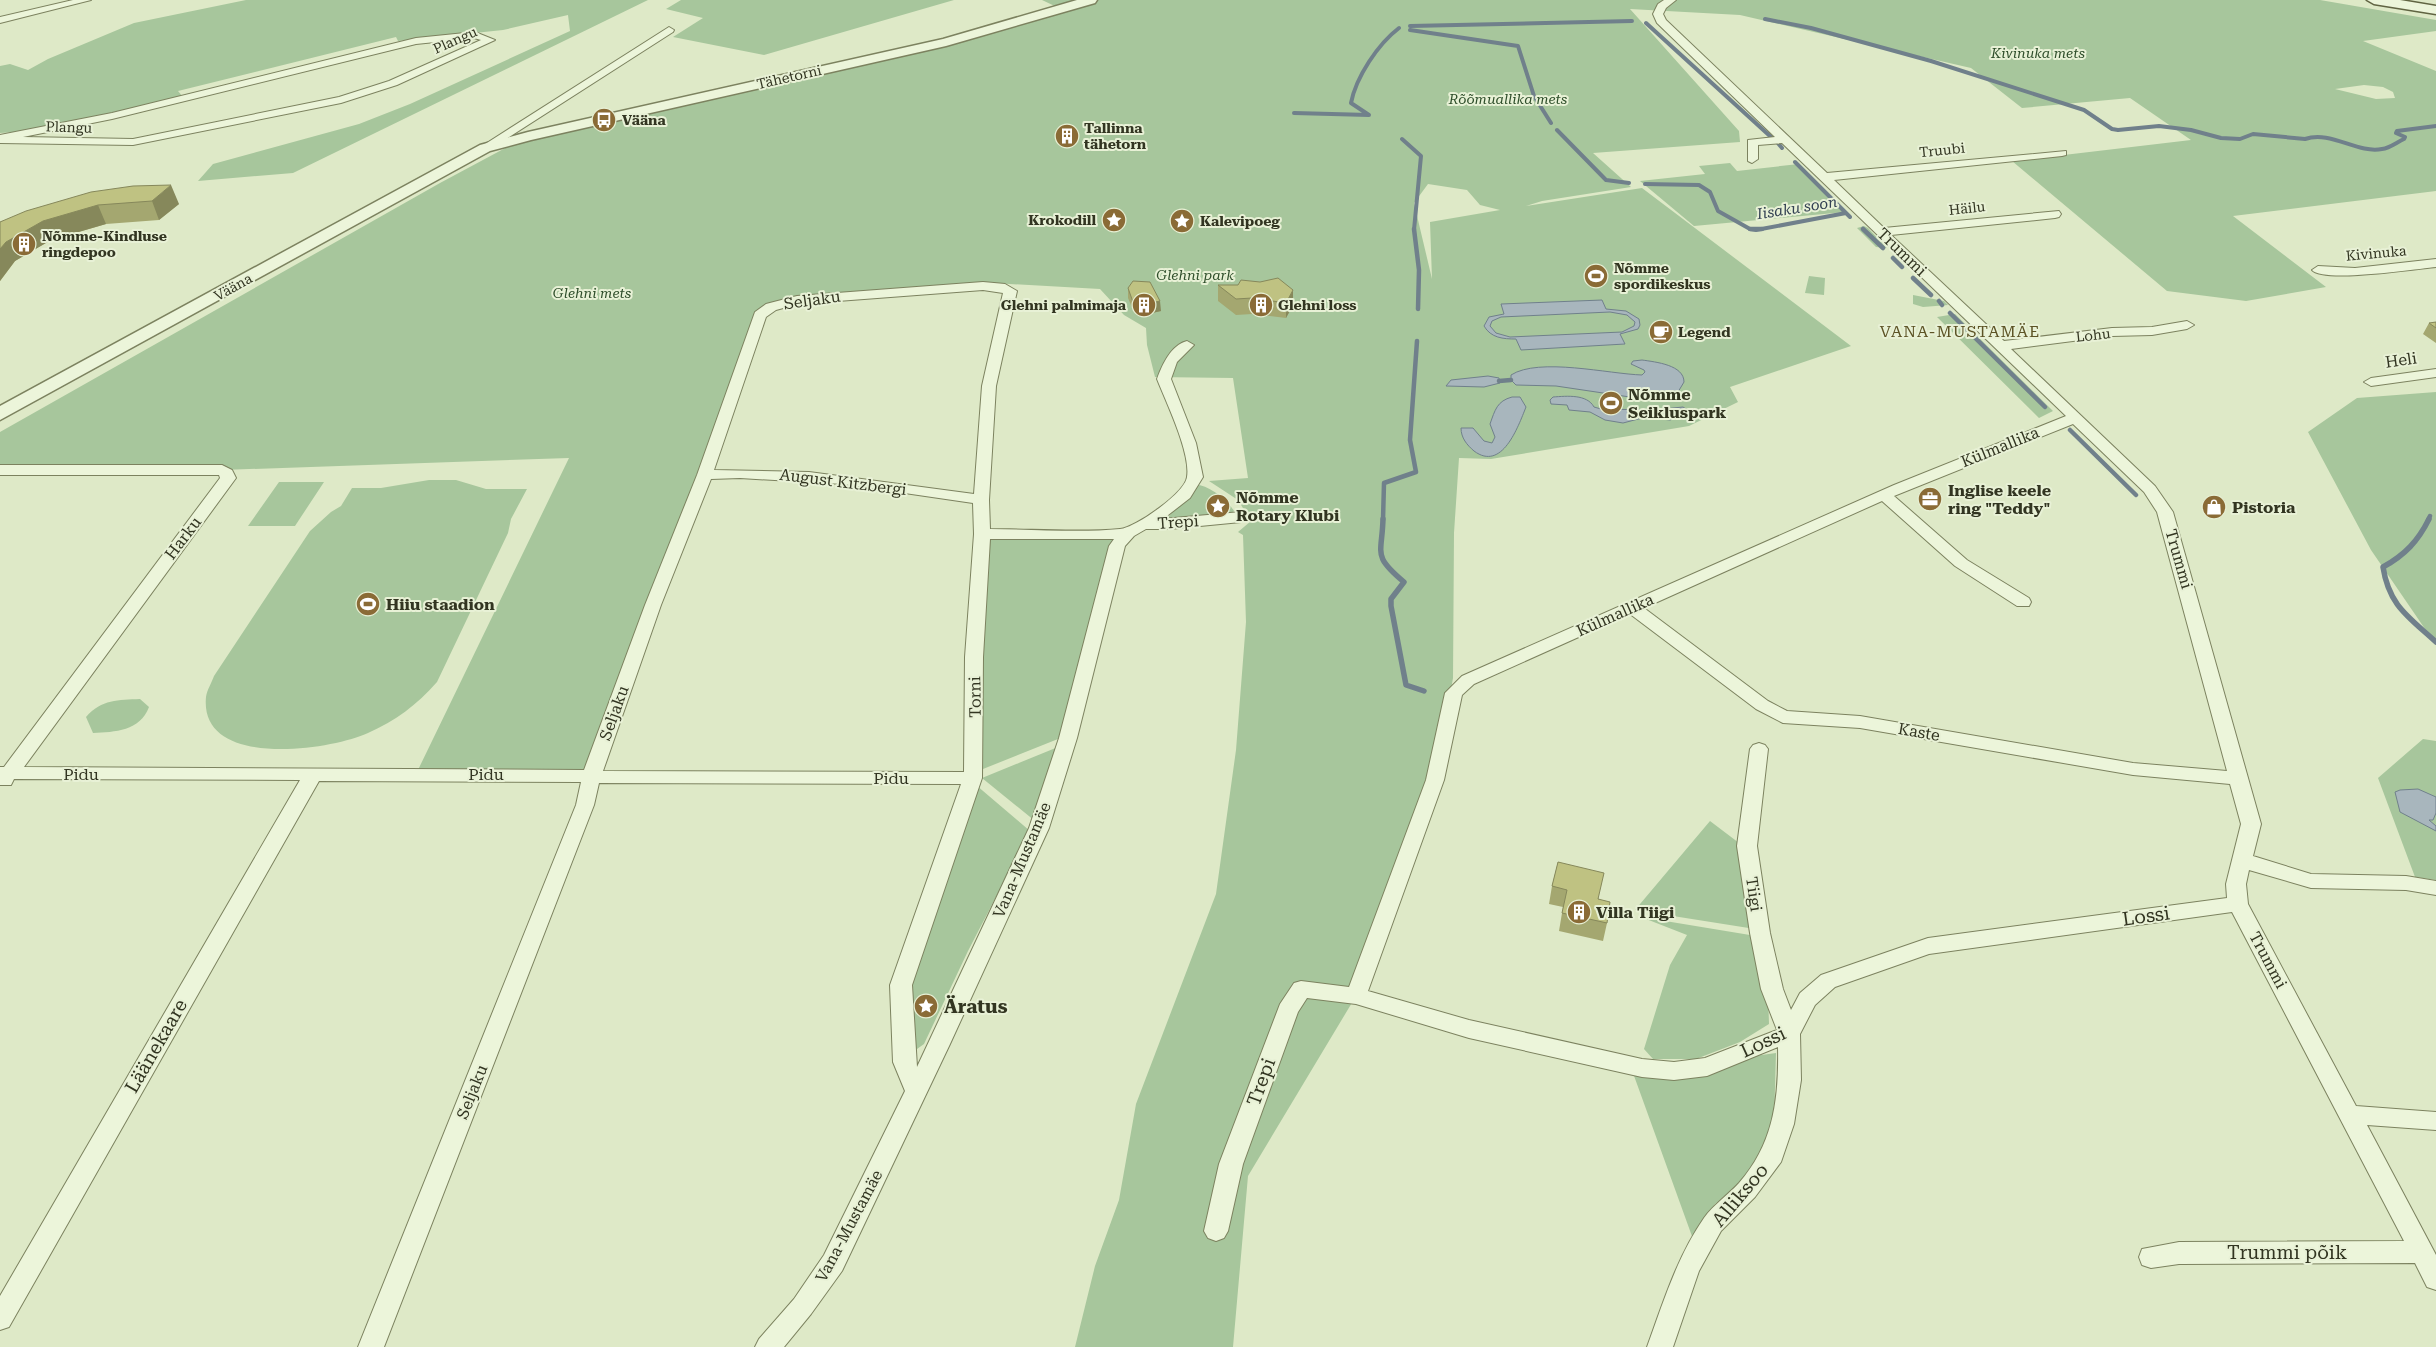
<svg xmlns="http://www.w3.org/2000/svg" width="2436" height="1347" font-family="'Roboto Serif',serif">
	<rect width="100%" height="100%" fill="#dee9c7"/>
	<path fill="#a7c69c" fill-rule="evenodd" d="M 246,0 L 648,0 L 293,173 L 198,181 L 213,164 L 359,124 L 410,104 L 570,31 L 568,15 L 503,30 L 398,41 L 396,37 L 178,91 L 183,97 L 27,131 L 0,133 L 0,66 L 10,64 L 28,70 L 48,59 L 134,23 Z
		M 681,0 L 954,0 L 764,55 L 673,37 L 703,18 L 666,9 Z
		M 1042,0 L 2320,0 L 2436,20 L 2436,31 L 2363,41 L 2436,71 L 2436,191 L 2233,216 L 2326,287 L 2246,301 L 2167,291 L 2012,161 L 2191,140 L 2130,98 L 2022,108 L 1971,68 L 1740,15 L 1630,9 L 1739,131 L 1740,142 L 1593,153 L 1631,187 L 1542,201 L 1526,206 L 1642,188 L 1851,346 L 1730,387 L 1738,402 L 1689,426 L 1491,459 L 1459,458 L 1454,533 L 1453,678 L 1435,780 L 1356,996 L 1248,1176 L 1233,1347 L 1075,1347 L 1095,1266 L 1119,1200 L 1136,1104 L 1216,894 L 1236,750 L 1246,622 L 1243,535 L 1238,532 L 1251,521 L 1238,500 L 1209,481 L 1248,478 L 1233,378 L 1155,377 L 1147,345 L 1146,328 L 1124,315 L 1100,289 L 992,283 L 797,300 L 760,315 L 591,777 L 417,772 L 569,458 L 222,470 L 0,470 L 0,432 L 440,183 L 528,136 L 946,42 L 1061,9 ZM 2364,85 L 2383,87 L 2393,92 L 2395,98 L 2376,99 L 2335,89 ZM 1428,184 L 1467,190 L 1480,205 L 1500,210 L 1430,222 L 1432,279 L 1414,203 Z
		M 1730,163 L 1737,171 L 1799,164 L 1845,212 L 1694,226 L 1640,181 L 1705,174 L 1699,166 Z
		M 1864,226 L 1868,228 L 1887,248 L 1876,247 L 1857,228 Z
		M 1809,276 L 1825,278 L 1824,295 L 1805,293 Z
		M 1913,295 L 1944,301 L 1948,305 L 1923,307 L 1913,304 Z
		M 1955,314 L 2053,411 L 2039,418 L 1937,317 Z
		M 2436,392 L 2436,645 L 2371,550 L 2308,432 L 2357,398 Z
		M 429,480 L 456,480 L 486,489 L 527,489 L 511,519 L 508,533 L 437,682 C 417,705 395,721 368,733 C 328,751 199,769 206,697 C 207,690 212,682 214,676 L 310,531 L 331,512 L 341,506 L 352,488 L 381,488 Z
		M 279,482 L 324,482 L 295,526 L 248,526 Z
		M 1198,485 C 1210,486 1228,501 1234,511 L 1231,513 L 1166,519 Z
		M 987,537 L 1111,539 L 1114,542 L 1063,737 L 978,771 Z
		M 140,699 L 149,707 C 140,731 115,732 93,733 L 86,717 C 102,699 118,700 140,699 Z
		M 2423,739 L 2436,741 L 2436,880 L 2415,877 L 2378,778 Z
		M 1058,747 L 1035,821 L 982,778 Z
		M 976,785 L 1030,831 L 968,951 L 924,1044 L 917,1049 L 912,1046 L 910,982 Z
		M 1710,821 L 1743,846 L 1755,929 L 1635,910 Z
		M 1641,917 L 1756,936 L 1768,994 L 1769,1024 L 1740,1042 L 1696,1059 L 1653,1059 L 1644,1049 L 1670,965 L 1687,935 Z
		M 1776,1053 L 1774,1122 L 1750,1174 L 1715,1204 L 1693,1239 L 1633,1073 Z"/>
	<path fill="#a8b6bd" stroke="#70808b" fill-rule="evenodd" d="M 1602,300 L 1606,309 L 1626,311 L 1639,319 L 1640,325 L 1638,329 L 1620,334 L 1625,344 L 1521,350 L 1516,339 C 1503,339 1491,338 1484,326 L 1489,317 L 1504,314 L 1501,304 ZM 1610,312 L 1627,315 L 1635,322 L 1634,326 L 1622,332 L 1510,337 L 1496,333 L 1490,326 L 1492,321 L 1501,317 Z
		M 1642,360 C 1656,362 1684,365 1684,382 L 1678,392 L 1672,397 L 1650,400 L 1556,386 L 1516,385 L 1511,380 L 1511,375 C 1539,357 1609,374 1642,375 L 1645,372 L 1644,370 L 1631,364 L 1633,361 Z
		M 1488,376 L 1499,378 L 1500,383 L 1484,387 L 1446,386 L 1451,380 Z
		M 1512,397 L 1520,397 L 1526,407 C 1518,427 1502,472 1474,451 C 1467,445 1461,438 1461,428 L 1473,428 L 1484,441 L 1492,443 L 1495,437 L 1490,424 C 1495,410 1497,401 1512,397 Z
		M 1553,397 C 1567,396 1587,394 1594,407 L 1601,409 L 1653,410 L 1683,407 L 1689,411 L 1688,414 L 1670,420 L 1646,417 L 1623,423 L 1605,420 L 1590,412 L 1569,410 L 1567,405 L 1551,404 L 1550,400 Z
		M 2418,789 L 2436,797 L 2436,813 L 2433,820 L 2429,820 L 2436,826 L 2436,831 L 2400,812 L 2395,792 L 2400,790 Z"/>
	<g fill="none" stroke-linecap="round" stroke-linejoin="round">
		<path stroke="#70808b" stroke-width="4" d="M 1765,19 L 1811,28 L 1931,61 L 2084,110 L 2112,129 L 2118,130 L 2159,126 L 2191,130 L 2221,138 L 2240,139 L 2253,134 L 2305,139 C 2331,130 2357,154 2382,149 C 2390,148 2397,142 2404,139 L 2405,137 L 2396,133 L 2397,131 L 2436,126
			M 1646,23 L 1771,137
			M 1410,26 L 1632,21
			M 1410,30 L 1518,46 L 1534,96 L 1551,123
			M 1294,113 L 1369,115 L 1351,103 C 1356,77 1378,44 1399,28
			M 1557,130 L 1606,180 L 1629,183
			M 1402,139 L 1421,156 L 1414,230
			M 1777,142 L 1782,148
			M 1795,162 L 1846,213
			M 1645,184 L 1699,185 L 1710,192 L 1718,211 L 1750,229 L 1756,230 L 1846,213 L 1850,217"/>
		<path stroke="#70808b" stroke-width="4.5" d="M 1414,229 L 1419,270 L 1418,309
			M 1750,229 L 1762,229
			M 1863,229 L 1883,248
			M 1893,258 L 1902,267
			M 1913,278 L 1931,295
			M 1939,301 L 1942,305
			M 1950,313 L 2045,407
			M 1499,381 L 1511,380
			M 2070,430 L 2136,495
			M 1383,520 L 1384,483 L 1416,472 L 1410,440 L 1417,341
			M 2428,520 L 2430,516"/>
		<path stroke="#70808b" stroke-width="5.5" d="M 1383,519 C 1382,555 1372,555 1404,582 L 1391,599 L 1391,606 L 1406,685 L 1424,691
			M 2429,519 C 2418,541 2405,555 2383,567 C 2389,606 2409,617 2436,642"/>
		<g stroke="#7c825f" stroke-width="2">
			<path id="minor" d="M 73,0 L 91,0 L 0,23 L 0,17 Z
				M 1664,0 L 1676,0 L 1666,8 L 1663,14 L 1666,20 L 1827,173 L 2066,151 L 2066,155 L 2062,156 L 1834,180 L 1884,228 L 2059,211 L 2061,214 L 2059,217 L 2055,218 L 1891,235 L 2004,341 L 2112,328 L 2152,327 L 2187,321 L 2194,325 L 2187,329 L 2152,335 L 2112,336 L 2011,349 L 2155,486 L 2173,512 L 2261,824 L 2253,856 L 2311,874 L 2406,876 L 2436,881 L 2436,895 L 2406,890 L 2311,888 L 2249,870 L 2246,884 L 2248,904 L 2356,1106 L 2436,1112 L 2436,1130 L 2367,1125 L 2436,1255 L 2436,1290 L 2427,1287 L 2415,1263 L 2179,1264 L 2151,1268 L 2142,1265 L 2139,1257 L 2142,1249 L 2179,1242 L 2404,1241 L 2232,912 L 1929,954 L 1835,987 L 1815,1005 L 1800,1034 L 1801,1080 L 1794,1124 L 1781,1162 L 1755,1197 L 1721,1231 L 1699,1271 L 1673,1347 L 1647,1347 C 1663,1303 1677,1257 1704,1218 C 1713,1205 1728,1195 1739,1183 C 1774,1143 1779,1098 1778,1047 L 1707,1076 L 1674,1080 L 1642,1077 L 1469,1038 L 1356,1004 L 1307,998 L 1298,1012 L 1243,1164 L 1228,1231 L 1224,1238 L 1216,1241 L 1208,1238 L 1204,1231 L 1219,1164 L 1280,1004 L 1294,983 L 1301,981 L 1349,987 L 1426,780 L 1445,693 L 1462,676 L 1894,485 L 2066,416 L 1782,143 L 1758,145 L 1758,159 L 1752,163 L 1748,161 L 1748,140 L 1775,137 L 1657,23 L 1653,14 L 1658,4 ZM 2073,424 L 2144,492 L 2157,512 L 2227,771 L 2133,763 L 1860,716 L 1787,711 L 1768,701 L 1644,608 L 1882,501 L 1955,566 L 2017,606 L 2029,606 L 2031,602 L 2029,598 L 1967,560 L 1894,496 ZM 1630,614 L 1756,709 L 1783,723 L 1860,728 L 2133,775 L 2230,784 L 2241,824 L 2226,884 L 2227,898 L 1928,938 L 1821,975 L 1800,993 L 1791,1010 L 1783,989 L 1770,933 L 1757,846 L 1768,749 L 1765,745 L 1759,743 L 1753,745 L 1750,749 L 1737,846 L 1750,933 L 1761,989 L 1777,1030 L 1705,1058 L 1674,1062 L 1642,1059 L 1469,1020 L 1368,991 L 1444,780 L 1462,695 L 1474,684 Z
				M 669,27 L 674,30 L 673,32 L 489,150 L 485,151 L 479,148 Z
				M 475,32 L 495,40 L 397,85 L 341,103 L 133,145 L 0,143 L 0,135 L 112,113 L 416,38 ZM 474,38 L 481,40 L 389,81 L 339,97 L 133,139 L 23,137 L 112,119 L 416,44 Z
				M 2436,259 L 2436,267 C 2416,269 2323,283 2312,270 L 2318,266 L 2355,268 Z
				M 983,282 L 1005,284 L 1017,291 L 996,386 L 989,500 L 990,529 C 1031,529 1079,533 1120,529 C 1135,528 1185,493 1187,477 C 1191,453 1166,402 1157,379 C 1162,365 1171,345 1187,341 L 1194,345 L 1177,362 L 1171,379 L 1196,443 L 1203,477 L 1190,498 L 1163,519 L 1241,512 L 1249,517 L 1241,522 L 1169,529 L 1146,529 L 1134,536 L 1125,546 L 1077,738 L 1049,828 L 950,1044 L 842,1271 L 811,1314 L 784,1347 L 755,1347 L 759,1339 L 794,1299 L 824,1255 L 905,1091 L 893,1062 L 890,985 L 961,784 L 599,783 L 594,805 L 384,1347 L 358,1347 L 576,805 L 581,782 L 319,781 L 9,1327 L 0,1330 L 0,1296 L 300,780 L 14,779 L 11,785 L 0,785 L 0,767 L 4,767 L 220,478 L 219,475 L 0,475 L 0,465 L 222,465 L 232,470 L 236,478 L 24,767 L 584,770 L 645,605 L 697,475 L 755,312 L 766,304 L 797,296 ZM 983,290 L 1003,293 L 982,386 L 974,494 L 809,472 L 714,470 L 766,317 L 776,310 L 798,304 ZM 740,478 L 843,484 L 973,503 L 974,534 L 965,657 L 964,772 L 603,771 L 661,605 L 711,479 ZM 990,539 L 1114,539 L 1109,546 L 1059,738 L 1029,828 L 917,1067 L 912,985 L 982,778 L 983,657 Z
				M 2436,369 L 2436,377 L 2371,386 L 2364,382 L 2371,378 Z"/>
		</g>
		<g stroke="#7c825f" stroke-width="3">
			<path id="tertiary" d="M 1077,0 L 1097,0 L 1095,3 L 946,46 L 531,140 L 490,151 L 0,420 L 0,406 L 480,145 L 528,132 L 943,39 Z"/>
		</g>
		<g stroke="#606442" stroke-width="3">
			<path id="secondary" d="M 2367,0 L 2400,0 L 2436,6 L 2436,14 L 2374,4 Z"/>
		</g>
		<use href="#minor" fill="#ecf5da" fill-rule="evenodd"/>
		<use href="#tertiary" fill="#ecf5da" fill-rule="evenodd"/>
		<use href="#secondary" fill="#ecf5da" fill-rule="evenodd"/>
	</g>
	<path fill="#a4a770" d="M 133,186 L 179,204 L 159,220 L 106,224 L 51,240 L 15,261 L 0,281 L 0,222 Z
		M 1218,285 L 1293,305 L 1286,318 L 1252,314 L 1236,315 L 1218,301 Z
		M 1128,288 L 1161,311 L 1143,315 L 1134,312 L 1128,298 Z
		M 2436,322 L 2436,343 L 2423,334 L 2429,323 Z
		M 1558,862 L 1599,899 L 1607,923 L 1603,941 L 1559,931 L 1563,907 L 1549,904 L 1552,886 Z"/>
	<path fill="#86885b" d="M 171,185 L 179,204 L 159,220 L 152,201 Z
		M 98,205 L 106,224 L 51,240 L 15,261 L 0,281 L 0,249 L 6,242 L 43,221 Z
		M 1293,290 L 1293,305 L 1286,318 L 1286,303 Z
		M 1160,301 L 1161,311 L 1143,315 L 1143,305 Z"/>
	<path fill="#bfc282" stroke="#86885b" d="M 171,185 L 152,201 L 98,205 L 43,221 L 6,242 L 0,249 L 0,222 L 26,211 L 91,192 L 133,186 Z
		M 1278,278 L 1293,290 L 1286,303 L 1252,298 L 1236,299 L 1218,285 L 1238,285 L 1241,280 L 1260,282 Z
		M 1133,281 L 1150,282 L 1160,301 L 1143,305 L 1133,302 L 1128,288 Z
		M 2436,322 L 2436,328 L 2429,323 Z
		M 1558,862 L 1604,873 L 1598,899 L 1610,902 L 1607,923 L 1562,913 L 1567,890 L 1552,886 Z"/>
	<defs>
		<g id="bus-disc" transform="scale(1.25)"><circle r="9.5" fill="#8a6b36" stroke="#e8f1d6"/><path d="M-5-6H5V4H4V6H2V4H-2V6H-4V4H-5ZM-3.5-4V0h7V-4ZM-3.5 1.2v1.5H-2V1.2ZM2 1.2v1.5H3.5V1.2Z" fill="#fff"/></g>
		<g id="building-disc" transform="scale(1.25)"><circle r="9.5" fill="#8a6b36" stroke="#e8f1d6"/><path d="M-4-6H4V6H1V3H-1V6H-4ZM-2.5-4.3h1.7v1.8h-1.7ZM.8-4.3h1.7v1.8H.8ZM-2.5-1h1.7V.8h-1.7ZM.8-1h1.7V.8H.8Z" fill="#fff"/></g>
		<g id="sight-disc" transform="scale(1.25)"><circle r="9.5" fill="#8a6b36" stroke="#e8f1d6"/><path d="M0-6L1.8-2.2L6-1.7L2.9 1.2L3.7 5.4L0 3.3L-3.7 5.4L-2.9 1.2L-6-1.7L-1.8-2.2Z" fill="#fff"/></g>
		<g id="stadium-disc" transform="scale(1.25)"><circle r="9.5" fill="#8a6b36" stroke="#e8f1d6"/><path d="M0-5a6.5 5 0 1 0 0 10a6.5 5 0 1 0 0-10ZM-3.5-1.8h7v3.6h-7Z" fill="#fff"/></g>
		<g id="cafe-disc" transform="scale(1.25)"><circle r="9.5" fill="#8a6b36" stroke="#e8f1d6"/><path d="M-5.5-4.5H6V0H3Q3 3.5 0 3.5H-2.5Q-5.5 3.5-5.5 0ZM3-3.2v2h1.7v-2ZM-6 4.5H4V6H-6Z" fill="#fff"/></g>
		<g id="office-disc" transform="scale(1.25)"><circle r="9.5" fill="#8a6b36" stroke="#e8f1d6"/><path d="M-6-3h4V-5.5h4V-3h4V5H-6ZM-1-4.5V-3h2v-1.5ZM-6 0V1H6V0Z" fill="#fff"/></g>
		<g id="shop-disc" transform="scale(1.25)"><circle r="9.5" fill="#8a6b36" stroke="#e8f1d6"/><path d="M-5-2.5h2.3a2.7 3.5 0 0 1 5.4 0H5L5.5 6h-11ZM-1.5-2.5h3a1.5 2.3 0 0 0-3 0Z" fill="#fff"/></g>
	</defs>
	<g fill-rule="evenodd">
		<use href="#bus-disc" x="604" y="120"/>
		<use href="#building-disc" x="1067" y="136"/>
		<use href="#sight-disc" x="1114" y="220"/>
		<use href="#sight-disc" x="1182" y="221"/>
		<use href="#building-disc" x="24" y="244"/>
		<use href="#stadium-disc" x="1596" y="276"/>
		<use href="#building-disc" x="1144" y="305"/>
		<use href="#building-disc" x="1261" y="305"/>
		<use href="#cafe-disc" x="1661" y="332"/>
		<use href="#stadium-disc" x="1611" y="403"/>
		<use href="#office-disc" x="1930" y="499"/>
		<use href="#sight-disc" x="1218" y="506"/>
		<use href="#shop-disc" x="2214" y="507"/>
		<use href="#stadium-disc" x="368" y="604"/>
		<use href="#building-disc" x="1579" y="912"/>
		<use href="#sight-disc" x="926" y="1006"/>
	</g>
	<g text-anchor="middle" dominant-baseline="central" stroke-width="4" stroke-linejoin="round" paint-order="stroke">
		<g font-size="14" fill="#323521" stroke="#e8f1d6">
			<text transform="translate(455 40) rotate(-24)">Plangu</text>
			<text transform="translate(789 77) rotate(-13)">Tähetorni</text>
			<text transform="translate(69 127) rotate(2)">Plangu</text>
			<text transform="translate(1942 150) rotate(-6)">Truubi</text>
			<text transform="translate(1967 208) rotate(-6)">Häilu</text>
			<text transform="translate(2376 253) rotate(-5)">Kivinuka</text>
			<text transform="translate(233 287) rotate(-29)">Vääna</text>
			<text transform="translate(2093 335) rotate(-6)">Lohu</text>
		</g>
		<g font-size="14" font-style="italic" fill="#2e4e2a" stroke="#e8f1d6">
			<text x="2038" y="53">Kivinuka mets</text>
			<text x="1508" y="99">Rõõmuallika mets</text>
			<text x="1195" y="275">Glehni park</text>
			<text x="592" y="293">Glehni mets</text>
		</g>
		<g font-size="14" font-weight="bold" fill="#323521" stroke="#e8f1d6" text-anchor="start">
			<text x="622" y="120">Vääna</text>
			<text x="1084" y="128">Tallinna<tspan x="1084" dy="16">tähetorn</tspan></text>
			<text x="1096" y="220" text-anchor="end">Krokodill</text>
			<text x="1200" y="221">Kalevipoeg</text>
			<text x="42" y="236">Nõmme-Kindluse<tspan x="42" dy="16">ringdepoo</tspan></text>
			<text x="1614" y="268">Nõmme<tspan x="1614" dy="16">spordikeskus</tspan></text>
			<text x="1126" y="305" text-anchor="end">Glehni palmimaja</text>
			<text x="1278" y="305">Glehni loss</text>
			<text x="1678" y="332">Legend</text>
		</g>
		<g font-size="15" font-style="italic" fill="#324052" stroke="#e8f1d6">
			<text transform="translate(1797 208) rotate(-9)">Iisaku soon</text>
		</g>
		<g font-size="16" fill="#323521" stroke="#e8f1d6">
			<text transform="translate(1902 252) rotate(44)">Trummi</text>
			<text transform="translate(812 300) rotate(-8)">Seljaku</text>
			<text transform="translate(2401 360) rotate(-8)">Heli</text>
			<text transform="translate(2000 447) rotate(-22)">Külmallika</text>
			<text transform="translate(843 482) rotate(7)">August Kitzbergi</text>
			<text transform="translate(1178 522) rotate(-4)">Trepi</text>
			<text transform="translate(183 538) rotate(-53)">Harku</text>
			<text transform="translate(2179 559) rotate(74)">Trummi</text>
			<text transform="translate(1615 615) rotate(-24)">Külmallika</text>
			<text transform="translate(975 697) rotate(-91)">Torni</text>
			<text transform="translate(614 713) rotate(-70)">Seljaku</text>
			<text transform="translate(1919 732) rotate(10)">Kaste</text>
			<text x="81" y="774">Pidu</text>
			<text x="486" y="774">Pidu</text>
			<text x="891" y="778">Pidu</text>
			<text transform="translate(1022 860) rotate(-67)">Vana-Mustamäe</text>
			<text transform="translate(1754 894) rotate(82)">Tiigi</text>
			<text transform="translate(2268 960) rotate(62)">Trummi</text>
			<text transform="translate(472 1092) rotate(-68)">Seljaku</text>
			<text transform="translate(849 1226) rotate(-62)">Vana-Mustamäe</text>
		</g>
		<g font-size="16" letter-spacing="1" fill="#5c5325" stroke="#e8f1d6">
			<text x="1960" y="331">VANA-MUSTAMÄE</text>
		</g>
		<g font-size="16" font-weight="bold" fill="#323521" stroke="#e8f1d6" text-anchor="start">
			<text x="1628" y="394">Nõmme<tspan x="1628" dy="18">Seikluspark</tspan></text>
			<text x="1948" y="490">Inglise keele<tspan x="1948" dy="18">ring "Teddy"</tspan></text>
			<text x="1236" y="497">Nõmme<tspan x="1236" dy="18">Rotary Klubi</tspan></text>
			<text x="2232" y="507">Pistoria</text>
			<text x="386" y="604">Hiiu staadion</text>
			<text x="1596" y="912">Villa Tiigi</text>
		</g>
		<g font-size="19" fill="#323521" stroke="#e8f1d6">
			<text transform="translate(2146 916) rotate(-8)">Lossi</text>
			<text transform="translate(1763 1042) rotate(-25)">Lossi</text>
			<text transform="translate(156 1046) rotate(-60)">Läänekaare</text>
			<text transform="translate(1261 1082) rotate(-70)">Trepi</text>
			<text transform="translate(1740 1195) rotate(-50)">Alliksoo</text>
			<text x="2287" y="1252">Trummi põik</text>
		</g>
		<g font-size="19" font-weight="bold" fill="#323521" stroke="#e8f1d6" text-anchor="start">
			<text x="944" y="1006">Äratus</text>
		</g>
	</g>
</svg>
